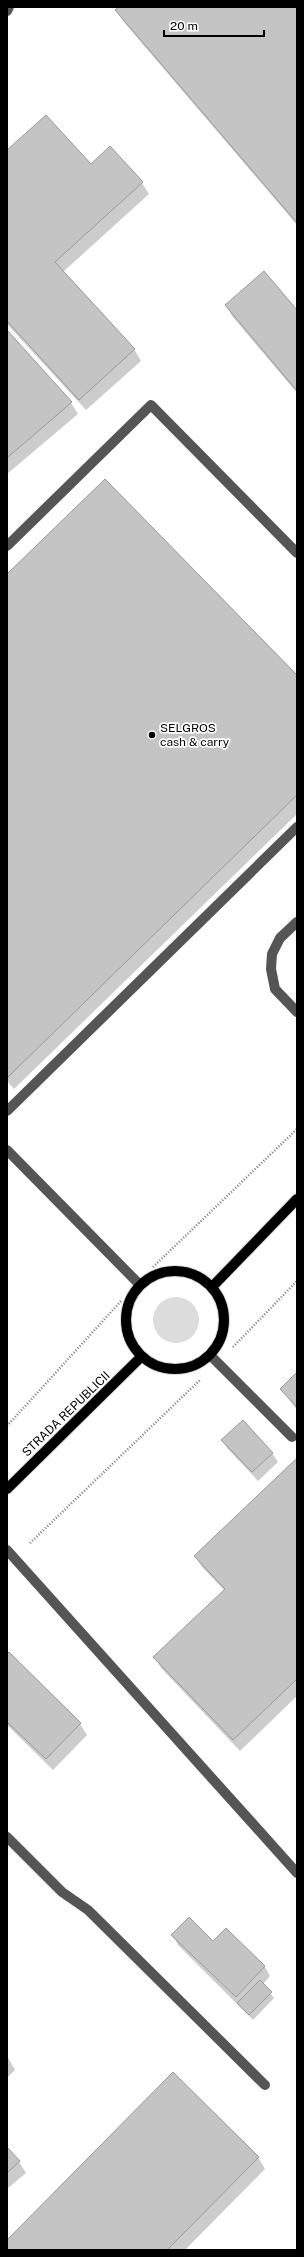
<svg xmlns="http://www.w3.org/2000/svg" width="304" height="2257" font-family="'Public Sans',sans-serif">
	<rect width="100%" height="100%" fill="#fff"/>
	<path fill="#dcdcdc" d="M153 1320a23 23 0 1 1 46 0a23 23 0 1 1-46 0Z"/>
	<path fill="#0003" d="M 121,7 L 297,7 L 297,225 L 123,21 L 117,10 Z
		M 110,147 L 142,183 L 149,194 L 63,272 L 134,349 L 141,361 L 86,410 L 7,324 L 7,151 L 91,165 Z
		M 226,305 L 297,312 L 297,393 L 232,316 Z
		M 7,331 L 71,403 L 78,414 L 7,474 Z
		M 7,576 L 297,677 L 297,814 L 14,1089 L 7,1081 Z
		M 297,1374 L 297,1410 L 281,1389 Z
		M 222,1440 L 272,1453 L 278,1462 L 258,1481 L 228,1449 Z
		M 297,1459 L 297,1696 L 240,1751 L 161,1668 L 155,1657 L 225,1591 L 202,1567 L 195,1556 Z
		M 7,1656 L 80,1724 L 87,1735 L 53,1770 L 7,1725 Z
		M 226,1929 L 265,1967 L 270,1976 L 263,1984 L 274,1998 L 253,2020 L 178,1945 L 173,1935 L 213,1942 Z
		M 7,2056 L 15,2070 L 7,2078 Z
		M 7,2148 L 19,2162 L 26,2173 L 7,2189 Z
		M 258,2157 L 265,2169 L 185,2250 L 7,2250 L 7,2241 Z"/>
	<path fill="#c4c4c4" stroke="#999" d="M 119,7 L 297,7 L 297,223 L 115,10 Z
		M 46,115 L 91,164 L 110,146 L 143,182 L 55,262 L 135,349 L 79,400 L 7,321 L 7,150 Z
		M 264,271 L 297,310 L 297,391 L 225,305 Z
		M 7,330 L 72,402 L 7,458 Z
		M 105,479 L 297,675 L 297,795 L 7,1078 L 7,574 Z
		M 297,1372 L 297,1407 L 280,1389 Z
		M 243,1420 L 273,1453 L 252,1472 L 221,1440 Z
		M 297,1458 L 297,1679 L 233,1740 L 153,1657 L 225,1589 L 194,1556 Z
		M 9,1652 L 81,1723 L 46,1759 L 7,1722 L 7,1654 Z
		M 189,1917 L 213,1941 L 226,1928 L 265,1966 L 236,1997 L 171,1935 Z
		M 260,1980 L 272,1992 L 249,2015 L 237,2003 Z
		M 173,2072 L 259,2157 L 167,2250 L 7,2250 L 7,2240 Z
		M 7,2147 L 20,2161 L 7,2173 Z"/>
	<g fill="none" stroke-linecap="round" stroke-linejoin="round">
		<g stroke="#dbdbdb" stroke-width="12">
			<path id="major" d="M126 1320a49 49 0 1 1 98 0a49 49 0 1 1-98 0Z
				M 212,1287 L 297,1199
				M 7,1489 L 142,1356"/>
		</g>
		<path stroke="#777" stroke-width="2.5" stroke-dasharray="1 2" stroke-linecap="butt" d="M 153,1267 L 297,1129
			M 233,1347 L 297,1281
			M 7,1426 L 122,1300
			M 30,1543 L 201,1379"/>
		<path stroke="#555" stroke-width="10" d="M 7,11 L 9,7
			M 7,546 L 151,405 L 297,553
			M 297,922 L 280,938 L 272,954 L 271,969 L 275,989 L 297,1012
			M 7,1111 L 297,827
			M 7,1150 L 140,1285
			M 210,1355 L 292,1437
			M 7,1550 L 297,1873
			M 7,1837 L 62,1892 L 88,1910 L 265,2085"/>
		<use href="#major" stroke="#000" stroke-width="10"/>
	</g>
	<circle fill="#000" stroke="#fff" stroke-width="1.5" cx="152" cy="735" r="4"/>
	<g text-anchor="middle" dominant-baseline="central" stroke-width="3.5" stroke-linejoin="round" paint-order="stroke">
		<g font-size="12" fill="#000" stroke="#fff" text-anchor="start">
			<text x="160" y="728">SELGROS<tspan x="160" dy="14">cash &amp; carry</tspan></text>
		</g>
		<g font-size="12" fill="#000" stroke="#fff">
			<text transform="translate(66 1414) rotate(-44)">STRADA REPUBLICII</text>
		</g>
	</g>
	<rect width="304" height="2257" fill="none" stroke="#000000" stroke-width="16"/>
	<path d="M164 30v6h100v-6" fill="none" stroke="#000000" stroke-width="2"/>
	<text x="170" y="30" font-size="12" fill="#000000" stroke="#ffffff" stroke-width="3" paint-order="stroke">20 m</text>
</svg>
